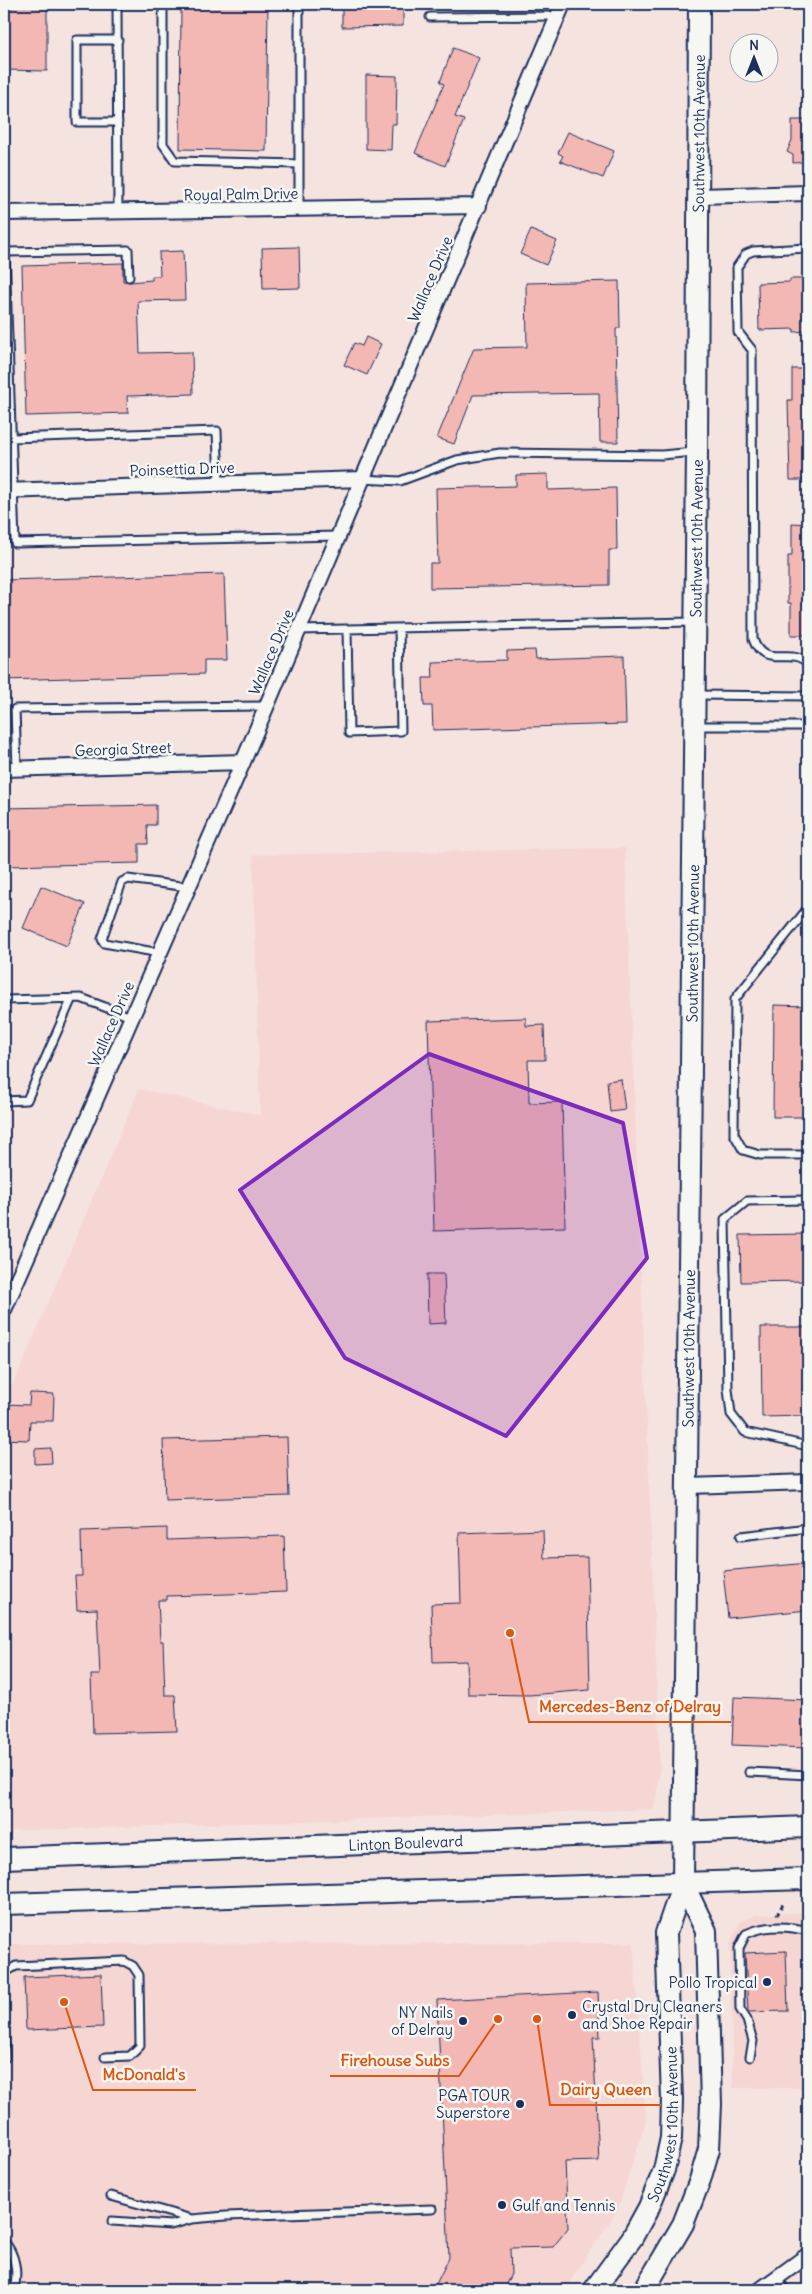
<svg xmlns="http://www.w3.org/2000/svg" width="812" height="2294" font-family="Delius,sans-serif">
	<rect width="100%" height="100%" fill="#f5e3df"/>
	<filter id="ink" filterUnits="userSpaceOnUse"><feTurbulence type="fractalNoise" baseFrequency=".02" numOctaves="2"/><feDisplacementMap in="SourceGraphic" scale="10" xChannelSelector="R" yChannelSelector="G"/><feConvolveMatrix kernelMatrix="1 2 1 2 8 2 1 2 1" color-interpolation-filters="sRGB"/></filter>
	<g filter="url(#ink)">
		<path fill="#f5d6d2" d="M 625,848 L 660,1770 L 654,1809 L 4,1831 L 4,1399 L 19,1372 L 139,1089 L 260,1115 L 253,855 Z
			M 808,1912 L 808,2088 L 733,2088 L 730,1943 L 741,1921 L 756,1915 Z
			M 633,1943 L 646,2121 L 617,2211 L 564,2290 L 4,2290 L 4,1944 Z"/>
		<path fill="#f4b8b4" stroke="#1b2f5e" d="M 4,4 L 47,4 L 47,71 L 4,70 Z
			M 181,4 L 268,4 L 266,151 L 180,149 Z
			M 342,4 L 403,4 L 403,26 L 342,27 Z
			M 453,48 L 479,58 L 455,117 L 464,120 L 445,166 L 415,153 L 444,84 L 440,82 Z
			M 366,75 L 397,76 L 396,124 L 392,124 L 391,150 L 366,149 Z
			M 792,120 L 808,120 L 808,162 L 793,163 L 793,155 L 787,152 L 792,140 Z
			M 568,132 L 614,151 L 603,178 L 560,161 L 563,156 L 558,153 Z
			M 531,230 L 557,241 L 546,265 L 520,254 Z
			M 299,247 L 300,288 L 263,289 L 262,248 Z
			M 183,251 L 185,300 L 138,301 L 140,353 L 192,352 L 193,394 L 127,396 L 128,413 L 26,416 L 22,266 L 123,263 L 123,281 L 130,282 L 152,280 L 152,276 L 160,276 L 159,252 Z
			M 790,279 L 808,279 L 808,331 L 794,332 L 794,329 L 759,330 L 758,283 L 790,282 Z
			M 619,281 L 620,328 L 616,329 L 618,442 L 600,442 L 599,393 L 473,395 L 454,444 L 437,438 L 474,348 L 527,347 L 526,283 Z
			M 366,337 L 381,344 L 367,375 L 344,365 L 354,343 L 362,346 Z
			M 792,369 L 808,369 L 808,480 L 790,480 L 788,400 L 792,400 Z
			M 548,474 L 548,490 L 616,488 L 617,550 L 609,550 L 609,585 L 430,588 L 430,563 L 438,563 L 436,488 L 516,486 L 516,475 Z
			M 792,523 L 808,524 L 808,635 L 791,635 L 791,603 L 788,603 L 788,556 L 792,556 Z
			M 224,574 L 227,660 L 204,660 L 204,674 L 4,680 L 4,580 Z
			M 535,650 L 536,659 L 624,656 L 626,724 L 433,730 L 432,706 L 424,706 L 423,678 L 433,678 L 432,662 L 507,660 L 507,651 Z
			M 156,805 L 156,825 L 147,825 L 148,844 L 139,844 L 139,863 L 4,866 L 4,808 Z
			M 41,886 L 85,904 L 67,946 L 23,928 Z
			M 774,1005 L 808,1006 L 808,1117 L 773,1117 Z
			M 526,1018 L 526,1026 L 544,1025 L 545,1060 L 528,1060 L 529,1103 L 562,1102 L 565,1227 L 434,1231 L 428,1021 Z
			M 621,1079 L 625,1110 L 610,1112 L 607,1081 Z
			M 808,1234 L 808,1281 L 741,1282 L 740,1235 Z
			M 427,1274 L 444,1274 L 446,1323 L 428,1324 Z
			M 761,1327 L 807,1327 L 808,1416 L 762,1417 Z
			M 30,1393 L 54,1394 L 53,1421 L 30,1421 L 29,1440 L 4,1439 L 5,1404 L 29,1405 Z
			M 287,1437 L 289,1496 L 165,1500 L 163,1440 Z
			M 51,1448 L 52,1463 L 35,1464 L 35,1449 Z
			M 167,1528 L 167,1540 L 284,1536 L 286,1592 L 167,1596 L 167,1600 L 158,1600 L 160,1641 L 163,1641 L 165,1695 L 175,1695 L 177,1731 L 93,1733 L 91,1675 L 100,1675 L 97,1609 L 77,1610 L 75,1576 L 82,1576 L 81,1531 Z
			M 543,1530 L 544,1558 L 587,1557 L 590,1690 L 529,1695 L 468,1694 L 467,1661 L 433,1662 L 431,1604 L 461,1603 L 459,1533 Z
			M 808,1563 L 808,1610 L 728,1618 L 723,1571 Z
			M 734,1697 L 808,1700 L 808,1748 L 732,1745 Z
			M 786,1951 L 788,2011 L 748,2012 L 745,1953 Z
			M 101,1974 L 103,2027 L 26,2030 L 24,1977 Z
			M 598,1992 L 600,2037 L 593,2037 L 599,2161 L 565,2162 L 568,2228 L 553,2247 L 510,2248 L 511,2274 L 503,2290 L 433,2290 L 449,2258 L 437,2000 Z"/>
		<g fill="none" stroke-linecap="round" stroke-linejoin="round">
			<g stroke="#1b2f5e" stroke-width="11">
				<path id="lane" d="M 117,4 L 118,211
					M 163,4 L 163,144 L 175,161 L 299,164
					M 299,4 L 299,209
					M 430,17 L 558,16
					M 118,40 L 77,40 L 77,122 L 118,122
					M 808,248 L 753,251 L 746,254 L 737,267 L 738,332 L 752,350 L 753,639 C 764,672 792,645 808,665
					M 4,252 L 5,252 L 15,543 L 338,536
					M 5,252 L 128,250 L 129,277
					M 11,438 L 217,431 L 219,484
					M 362,479 L 400,481 L 457,460 L 500,453 L 662,455 L 694,452
					M 347,629 L 349,733 L 401,731 L 399,628
					M 298,630 L 693,622
					M 696,695 L 808,696
					M 695,726 L 808,726
					M 17,769 L 15,709 L 266,706
					M 808,908 L 735,999 L 734,1134 L 743,1150 L 760,1155 L 808,1155
					M 160,953 L 104,943 L 102,939 L 122,882 L 128,879 L 188,887
					M 4,1000 L 81,998 L 131,1017
					M 4,1101 L 27,1100 L 72,998
					M 808,1200 L 747,1201 L 725,1219 L 728,1389 L 731,1414 L 745,1432 L 808,1446
					M 741,1536 L 808,1528
					M 749,1772 L 808,1775
					M 4,1973 L 16,1966 L 124,1961 L 133,1966 L 139,1975 L 140,2046 L 130,2056 L 105,2057
					M 4,2030 L 5,2058
					M 750,2057 L 753,2041 L 747,2020 L 740,2009 L 739,1948 L 746,1934 C 765,1925 788,1926 808,1931
					M 111,2196 L 192,2219
					M 112,2221 L 171,2225 L 192,2219 L 226,2216 L 432,2209
					M 4,2242 C 16,2254 18,2274 14,2290
					M 776,2277 L 786,2290"/>
			</g>
			<g stroke="#1b2f5e" stroke-width="18">
				<path id="street" d="M 699,196 L 808,193
					M 4,213 L 479,206
					M 4,491 L 361,479
					M 4,769 L 243,762
					M 4,1310 L 243,762 L 563,4
					M 688,1486 L 808,1482
					M 760,2290 L 808,2255"/>
			</g>
			<g stroke="#1b2f5e" stroke-width="24">
				<g id="secondary">
					<path id="s1" d="M 4,1858 L 808,1827"/>
					<path d="M 4,1904 L 808,1879"/>
					<path id="s2" d="M 594,2290 L 632,2238 L 649,2207 L 664,2170 L 671,2138 L 672,2099 L 666,1933 L 683,1883 L 697,452 L 699,4"/>
					<path d="M 644,2290 L 683,2224 L 700,2180 L 709,2149 L 711,2104 L 706,1931 L 683,1883"/>
				</g>
			</g>
			<path stroke="#1b2f5e" stroke-width="3" stroke-dasharray="4 4" stroke-linecap="butt" d="M 777,1915 L 783,1904"/>
			<use href="#lane" stroke="#f6f6f2" stroke-width="7"/>
			<use href="#street" stroke="#f6f6f2" stroke-width="14"/>
			<use href="#secondary" stroke="#f6f6f2" stroke-width="20"/>
		</g>
	</g>
	<path fill="#7b2cbf" fill-opacity="0.2" stroke="#7b2cbf" stroke-width="4" stroke-linejoin="round" d="M 429,1054 L 623,1123 L 647,1258 L 506,1436 L 345,1358 L 240,1190 Z"/>
	<g fill="#1b2f5e" stroke="#f6f6f2" stroke-width="2">
		<circle cx="767" cy="1982" r="5"/>
		<circle cx="572" cy="2015" r="5"/>
		<circle cx="463" cy="2021" r="5"/>
		<circle cx="520" cy="2104" r="5"/>
		<circle cx="502" cy="2205" r="5"/>
	</g>
	<g text-anchor="middle" dominant-baseline="central" stroke-width="5" stroke-linejoin="round" paint-order="stroke">
		<g font-size="15" fill="#1b2f5e" stroke="#f6f6f2">
			<text stroke="none"><textPath href="#s2" startOffset="2180">Southwest 10th Avenue</textPath></text>
			<text transform="translate(241 194) rotate(-1)">Royal Palm Drive</text>
			<text transform="translate(430 279) rotate(-67)">Wallace Drive</text>
			<text transform="translate(182 469) rotate(-2)">Poinsettia Drive</text>
			<text stroke="none"><textPath href="#s2" startOffset="1775">Southwest 10th Avenue</textPath></text>
			<text transform="translate(271 652) rotate(-67)">Wallace Drive</text>
			<text transform="translate(123 749) rotate(-2)">Georgia Street</text>
			<text stroke="none"><textPath href="#s2" startOffset="1370">Southwest 10th Avenue</textPath></text>
			<text transform="translate(111 1024) rotate(-66)">Wallace Drive</text>
			<text stroke="none"><textPath href="#s2" startOffset="965">Southwest 10th Avenue</textPath></text>
			<text stroke="none"><textPath href="#s1" startOffset="402">Linton Boulevard</textPath></text>
			<text stroke="none"><textPath href="#s2" startOffset="185">Southwest 10th Avenue</textPath></text>
		</g>
		<g font-size="15" fill="#1b2f5e" stroke="#f6f6f2" text-anchor="end">
			<text x="757" y="1982">Pollo Tropical</text>
			<text x="582" y="2006" text-anchor="start">Crystal Dry Cleaners<tspan x="582" dy="17">and Shoe Repair</tspan></text>
			<text x="453" y="2012">NY Nails<tspan x="453" dy="17">of Delray</tspan></text>
			<text x="510" y="2095">PGA TOUR<tspan x="510" dy="17">Superstore</tspan></text>
			<text x="512" y="2205" text-anchor="start">Gulf and Tennis</text>
		</g>
	</g>
	<path fill="none" stroke="#de5710" stroke-width="2" d="M510 1633L529 1722H731M498 2019L459 2076H330M64 2002L93 2090H196M537 2019L550 2105H661"/>
	<g fill="#de5710" stroke="#f6f6f2" stroke-width="2">
		<circle cx="510" cy="1633" r="5"/>
		<circle cx="498" cy="2019" r="5"/>
		<circle cx="64" cy="2002" r="5"/>
		<circle cx="537" cy="2019" r="5"/>
	</g>
	<g font-size="16" text-anchor="middle" font-weight="bold" fill="#de5710" stroke="#f6f6f2" stroke-width="5" stroke-linejoin="round" paint-order="stroke">
		<text x="630" y="1712">Mercedes-Benz of Delray</text>
		<text x="395" y="2066">Firehouse Subs</text>
		<text x="144" y="2080">McDonald's</text>
		<text x="606" y="2095">Dairy Queen</text>
	</g>
	<rect width="812" height="2294" fill="none" stroke="#f6f6f2" stroke-width="20"/>
	<rect x="10" y="10" width="792" height="2274" fill="none" stroke="#1b2f5e" stroke-width="2" filter="url(#ink)"/>
	<g transform="translate(754 58)"><circle r="24" fill="#f6f6f2" stroke="#9ea6b7"/>
	<path d="M0-4L9 19L0 12L-9 19Z" fill="#1b2f5e"/>
	<text y="-8" font-size="14" font-weight="bold" text-anchor="middle" fill="#1b2f5e">N</text>
	</g>
</svg>
